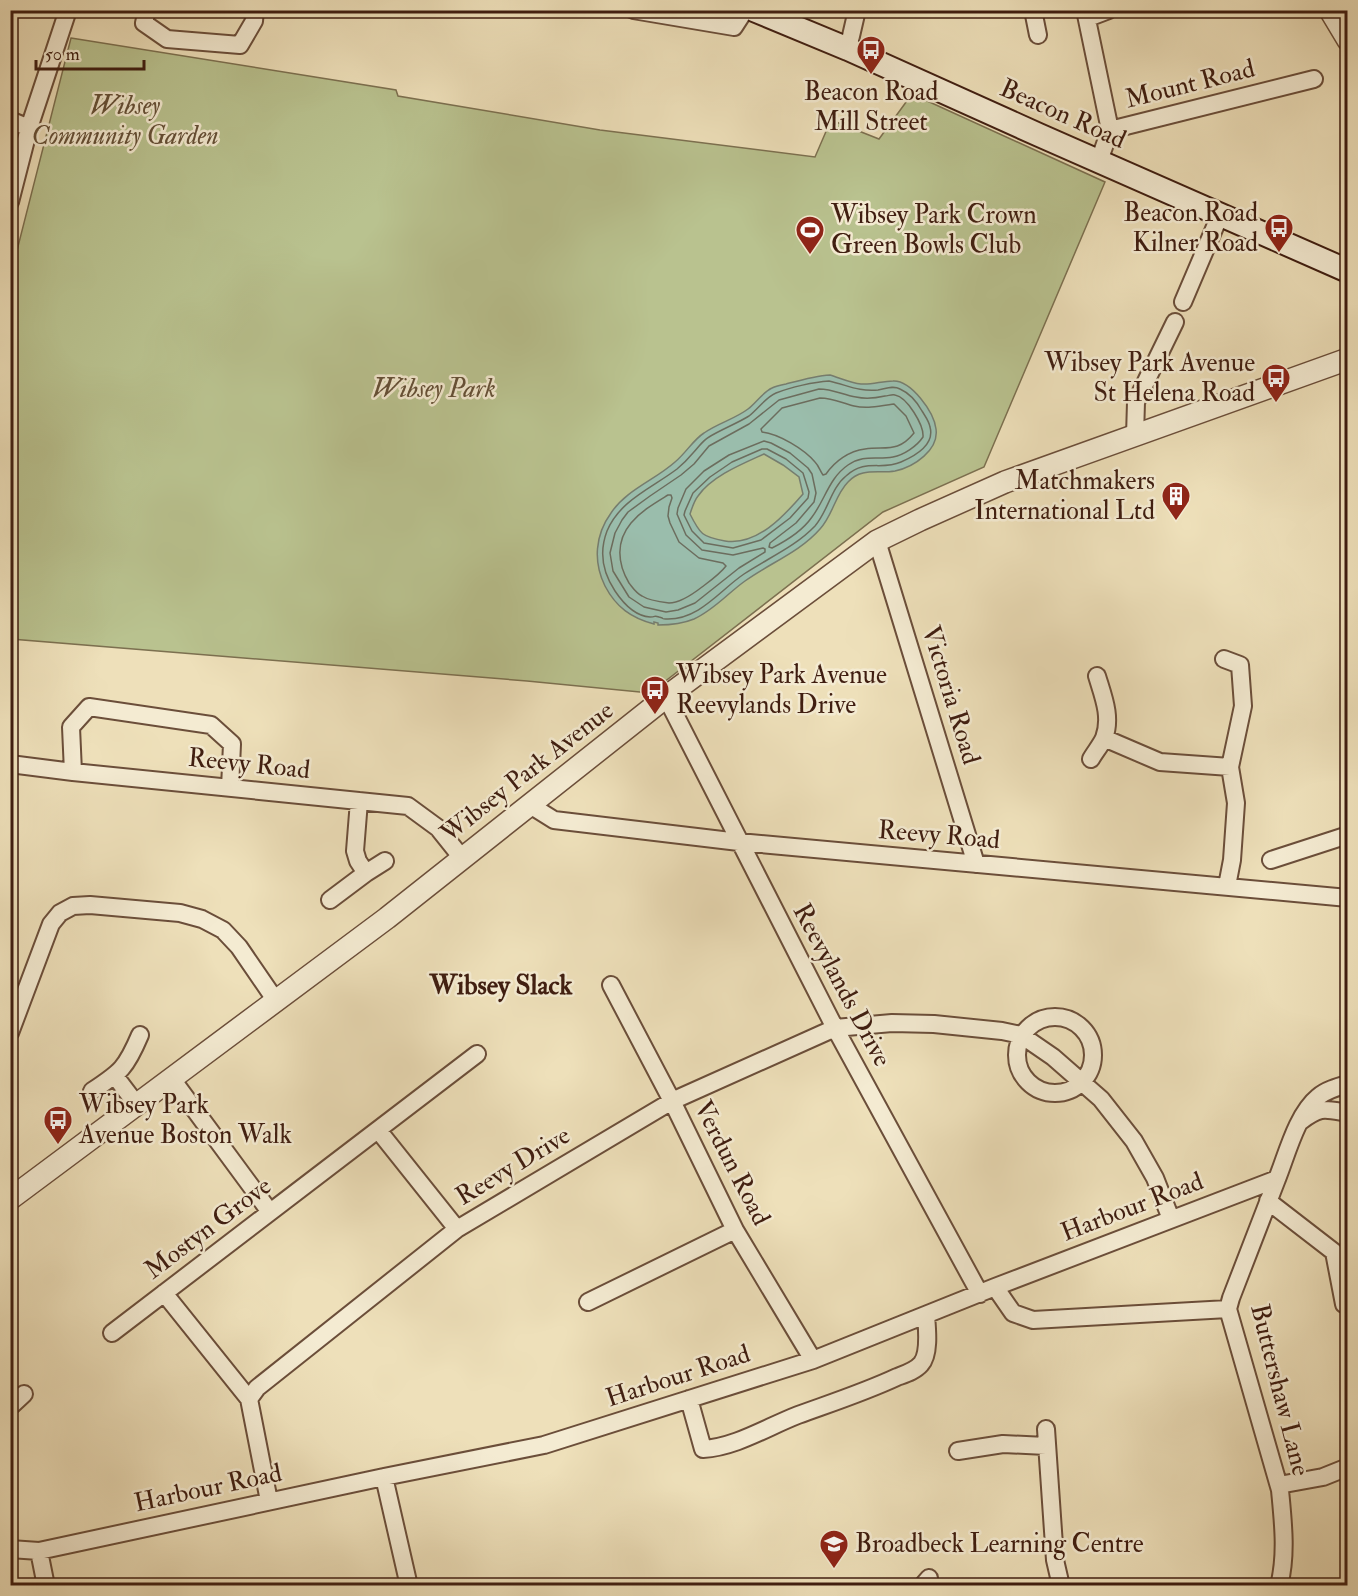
<svg xmlns="http://www.w3.org/2000/svg" width="1358" height="1596" font-family="'IM FELL Double Pica',serif">
	<rect width="100%" height="100%" fill="#eee0ba"/>
	<filter id="stains"><feTurbulence type="fractalNoise" baseFrequency=".00333" numOctaves="4"/><feColorMatrix values="0 0 0 0 .2 0 0 0 0 .09 0 0 0 0 .02 0 0 0 .5 -.17"/></filter>
	<radialGradient id="worn" r=".72"><stop offset=".6" stop-color="#630" stop-opacity="0"/><stop offset="1" stop-color="#630" stop-opacity=".3"/></radialGradient>
	<path fill="#b9c28f" stroke="#7c7050" stroke-width="1.5" d="M 71,38 L 396,90 L 398,96 L 600,130 L 815,157 L 831,120 L 879,139 L 912,94 L 1105,182 L 984,467 L 883,512 L 650,693 L 527,681 L 11,639 L 11,274 Z"/>
	<path fill="#9abdac" stroke="#767d6e" stroke-width="1.5" fill-rule="evenodd" d="M 830,375 C 840,378 851,383 861,384 C 872,385 882,381 893,381 C 911,380 934,412 936,429 C 939,450 914,467 895,471 C 878,474 862,467 848,482 C 835,495 833,515 820,529 C 800,552 770,563 745,581 C 728,593 714,610 694,619 C 682,624 671,625 658,625 L 658,623 L 654,622 L 654,624 C 631,618 616,607 605,586 C 593,562 595,535 611,513 C 626,490 655,480 675,462 C 686,453 693,440 704,433 C 718,423 735,419 748,409 C 756,403 763,392 772,388 C 776,386 781,385 786,384 C 801,380 815,376 830,375 ZM 764,454 L 783,465 L 799,477 L 803,494 C 784,516 757,546 725,541 C 702,537 700,534 690,514 C 692,508 694,501 698,496 C 712,476 742,464 764,454 Z"/>
	<g fill="none" stroke-linecap="round" stroke-linejoin="round">
		<path stroke="#6c6d5e" stroke-width="1.5" d="M 829,381 C 847,385 859,392 878,390 C 885,389 893,385 900,389 C 909,393 917,402 922,411 C 925,416 929,421 930,427 C 935,445 915,456 901,462 C 881,471 866,458 846,476 C 831,488 828,511 815,526 C 795,547 768,558 744,574 C 720,590 700,619 668,619 C 659,619 667,619 659,617 C 653,615 657,617 650,617 C 635,616 623,603 615,591 C 603,573 599,552 607,531 C 620,500 652,488 677,469 C 683,464 688,459 693,453 C 699,447 702,441 709,437 C 722,429 736,424 749,416 C 758,409 766,397 776,393 C 791,387 814,382 829,381 Z
			M 819,389 C 833,389 843,395 856,397 C 865,399 876,398 885,396 C 888,396 892,394 895,395 C 907,397 924,425 923,437 C 917,446 904,455 893,457 C 876,460 864,454 848,465 C 829,478 825,500 812,517 C 803,530 786,541 772,548 L 769,547 L 770,543 L 796,523 L 814,502 L 816,493 L 812,474 L 808,468 L 790,453 L 771,443 L 764,441 L 729,455 L 704,471 L 686,489 L 678,508 L 677,514 L 686,535 L 702,550 L 733,555 L 763,548 L 765,549 L 765,552 L 739,568 L 695,603 L 678,610 L 666,612 L 644,607 L 629,597 L 613,571 L 610,553 L 615,533 L 622,520 L 628,512 L 650,496 L 681,475 L 694,464 L 709,446 L 749,424 L 779,400 Z
			M 820,398 C 833,398 842,403 854,406 C 867,409 881,406 894,404 L 906,416 L 914,433 C 898,453 886,446 865,449 C 849,451 835,461 826,474 L 823,475 C 820,471 819,466 815,462 C 804,449 779,434 762,432 L 761,429 L 782,408 Z
			M 762,449 L 767,449 L 786,459 L 803,473 L 809,492 L 808,498 L 790,518 L 761,540 L 733,548 L 704,543 L 692,531 L 684,515 L 685,511 L 693,493 L 710,477 L 732,462 Z
			M 668,495 L 671,495 L 672,498 L 669,507 L 668,516 L 670,523 L 679,542 L 699,558 L 723,563 L 726,566 C 720,574 710,581 702,587 C 693,594 680,603 669,603 C 661,602 648,600 642,596 C 636,593 633,588 629,583 C 617,563 616,541 631,523 C 641,511 655,503 668,495 Z"/>
		<g stroke="#6b4e3a" stroke-width="20">
			<path id="minor" d="M 147,10 L 144,23 L 167,39 L 240,45 L 254,21 L 255,10
				M 633,10 L 734,27 L 745,10
				M 1033,10 L 1038,35
				M 1085,10 L 1110,130
				M 1088,18 L 1109,10
				M 848,49 L 857,10
				M 10,120 L 29,128
				M 1099,161 L 1110,130 L 1314,79
				M 10,202 L 29,128 L 68,10
				M 1183,302 L 1220,215
				M 1135,436 L 1136,402 L 1175,322
				M 877,541 L 976,864
				M 1224,659 L 1240,665 L 1243,706 L 1230,767 L 1236,803 L 1232,860 L 1227,886
				M 666,697 L 835,1028 L 980,1294
				M 1104,738 L 1160,762 L 1230,767
				M 1091,759 C 1095,752 1101,745 1104,738 C 1112,717 1103,696 1097,676
				M 10,764 L 73,772 L 408,806 L 438,828 L 462,858
				M 73,772 L 71,727 L 89,707 L 211,725 L 232,744 L 230,788
				M 530,805 L 554,820 L 739,842 L 1348,898
				M 1271,860 L 1348,835
				M 366,873 L 385,861
				M 330,900 L 366,873 L 358,861 L 355,851 L 359,801
				M 611,985 L 672,1101 L 735,1230 L 813,1360
				M1017 1055a38 38 0 1 1 76 0a38 38 0 1 1-76 0Z
				M 10,1033 L 51,924 L 60,913 L 73,906 L 90,905 L 180,913 L 202,919 L 223,930 L 239,947 L 276,1001
				M 115,1076 L 137,1105
				M 172,1079 L 270,1212
				M 92,1091 C 121,1072 126,1068 140,1035
				M 1301,1121 C 1321,1106 1324,1109 1348,1113
				M 378,1130 L 457,1229
				M 1277,1179 L 1231,1298 L 1228,1309 L 1280,1490 C 1283,1522 1287,1554 1279,1586
				M 1268,1201 L 1334,1252 L 1344,1304 L 1348,1305
				M 995,1287 L 1013,1313 L 1033,1320 L 1228,1309
				M 164,1293 L 249,1399 L 269,1501
				M 588,1302 L 735,1230
				M 112,1333 L 477,1054
				M 249,1399 L 257,1388 L 457,1229 L 672,1101 L 835,1028 L 892,1023 L 934,1024 L 1002,1031 L 1021,1035 L 1053,1057 L 1101,1099 L 1134,1141 L 1155,1178 L 1171,1219
				M 689,1399 L 703,1449 C 736,1447 767,1427 798,1415 C 831,1403 865,1392 897,1377 C 905,1374 915,1371 921,1364 C 930,1354 927,1328 926,1315
				M 10,1407 L 24,1394
				M 1046,1429 L 1055,1560 L 1061,1586
				M 958,1451 L 1003,1444 L 1046,1446
				M 384,1477 L 409,1586
				M 1279,1485 L 1323,1477 L 1348,1467
				M 10,1549 L 39,1551 L 384,1477 L 544,1445 L 813,1360 L 995,1287 L 1277,1179 C 1287,1154 1297,1114 1318,1097 C 1326,1090 1337,1087 1348,1084
				M 39,1551 L 46,1586
				M 922,1586 L 929,1578"/>
		</g>
		<g stroke="#6b4e3a" stroke-width="24">
			<path id="tertiary" d="M 1330,10 L 1348,40
				M 10,1199 L 387,918 L 666,697 L 877,541 L 920,520 L 1005,482 L 1348,359"/>
		</g>
		<g stroke="#3f1d10" stroke-width="26">
			<path id="secondary" d="M 754,10 L 848,49 L 1039,135 L 1348,271"/>
		</g>
		<use href="#minor" stroke="#f4ebd2" stroke-width="16"/>
		<use href="#tertiary" stroke="#f4ebd2" stroke-width="21"/>
		<use href="#secondary" stroke="#f4ebd2" stroke-width="22"/>
	</g>
	<defs>
		<g id="bus-pin" transform="scale(1.5)"><path d="M0 17L-7.5 6A9.5 9.5 0 1 1 7.5 6Z" fill="#8f2418" stroke="#f4ebd2"/><path d="M-5-6H5V4H4V6H2V4H-2V6H-4V4H-5ZM-3.5-4V0h7V-4ZM-3.5 1.2v1.5H-2V1.2ZM2 1.2v1.5H3.5V1.2Z" fill="#fff"/></g>
		<g id="stadium-pin" transform="scale(1.5)"><path d="M0 17L-7.5 6A9.5 9.5 0 1 1 7.5 6Z" fill="#8f2418" stroke="#f4ebd2"/><path d="M0-5a6.5 5 0 1 0 0 10a6.5 5 0 1 0 0-10ZM-3.5-1.8h7v3.6h-7Z" fill="#fff"/></g>
		<g id="building-pin" transform="scale(1.5)"><path d="M0 17L-7.5 6A9.5 9.5 0 1 1 7.5 6Z" fill="#8f2418" stroke="#f4ebd2"/><path d="M-4-6H4V6H1V3H-1V6H-4ZM-2.5-4.3h1.7v1.8h-1.7ZM.8-4.3h1.7v1.8H.8ZM-2.5-1h1.7V.8h-1.7ZM.8-1h1.7V.8H.8Z" fill="#fff"/></g>
		<g id="school-pin" transform="scale(1.5)"><path d="M0 17L-7.5 6A9.5 9.5 0 1 1 7.5 6Z" fill="#8f2418" stroke="#f4ebd2"/><path d="M0-5L7-2L0 1L-7-2ZM-4 1L0 2.5L4 1V4Q0 6-4 4Z" fill="#fff"/></g>
	</defs>
	<g fill-rule="evenodd">
		<use href="#bus-pin" x="871" y="50"/>
		<use href="#bus-pin" x="1279" y="228"/>
		<use href="#stadium-pin" x="810" y="230"/>
		<use href="#bus-pin" x="1276" y="378"/>
		<use href="#building-pin" x="1176" y="496"/>
		<use href="#bus-pin" x="655" y="690"/>
		<use href="#bus-pin" x="58" y="1120"/>
		<use href="#school-pin" x="834" y="1544"/>
	</g>
	<g text-anchor="middle" dominant-baseline="central" stroke-width="5" stroke-linejoin="round" paint-order="stroke">
		<g font-size="26" fill="#3f1d10" stroke="#f4ebd2">
			<text transform="translate(1190 84) rotate(-14)">Mount Road</text>
			<text transform="translate(1063 114) rotate(24)">Beacon Road</text>
			<text transform="translate(951 695) rotate(73)">Victoria Road</text>
			<text transform="translate(249 764) rotate(6)">Reevy Road</text>
			<text transform="translate(527 772) rotate(-38)">Wibsey Park Avenue</text>
			<text transform="translate(939 835) rotate(5)">Reevy Road</text>
			<text transform="translate(842 985) rotate(62)">Reevylands Drive</text>
			<text transform="translate(732 1163) rotate(63)">Verdun Road</text>
			<text transform="translate(513 1166) rotate(-31)">Reevy Drive</text>
			<text transform="translate(1132 1207) rotate(-21)">Harbour Road</text>
			<text transform="translate(208 1228) rotate(-37)">Mostyn Grove</text>
			<text transform="translate(678 1376) rotate(-18)">Harbour Road</text>
			<text transform="translate(1280 1390) rotate(76)">Buttershaw Lane</text>
			<text transform="translate(208 1488) rotate(-12)">Harbour Road</text>
		</g>
		<g font-size="26" fill="#3f1d10" stroke="#f4ebd2" text-anchor="start">
			<text x="871" y="92" text-anchor="middle">Beacon Road<tspan x="871" dy="30">Mill Street</tspan></text>
			<text x="1258" y="213" text-anchor="end">Beacon Road<tspan x="1258" dy="30">Kilner Road</tspan></text>
			<text x="831" y="215">Wibsey Park Crown<tspan x="831" dy="30">Green Bowls Club</tspan></text>
			<text x="1255" y="363" text-anchor="end">Wibsey Park Avenue<tspan x="1255" dy="30">St Helena Road</tspan></text>
			<text x="1155" y="481" text-anchor="end">Matchmakers<tspan x="1155" dy="30">International Ltd</tspan></text>
			<text x="676" y="675">Wibsey Park Avenue<tspan x="676" dy="30">Reevylands Drive</tspan></text>
			<text x="79" y="1105">Wibsey Park<tspan x="79" dy="30">Avenue Boston Walk</tspan></text>
			<text x="855" y="1544">Broadbeck Learning Centre</text>
		</g>
		<g font-size="26" font-style="italic" fill="#644f36" stroke="#f4ebd2">
			<text x="125" y="106">Wibsey<tspan x="125" dy="30">Community Garden</tspan></text>
			<text x="434" y="389">Wibsey Park</text>
		</g>
		<g font-size="27" font-weight="bold" fill="#3f1d10" stroke="#f4ebd2">
			<text x="501" y="985">Wibsey Slack</text>
		</g>
	</g>
	<rect width="1358" height="1596" fill="none" stroke="#eee0ba" stroke-width="36"/>
	<rect x="12" y="12" width="1334" height="1572" fill="none" stroke="#3f1d10" stroke-width="3"/>
	<rect x="18" y="18" width="1322" height="1560" fill="none" stroke="#3f1d10" stroke-width="1.5"/>
	<path d="M36 60v9h108v-9" fill="none" stroke="#3f1d10" stroke-width="3"/>
	<text x="45" y="60" font-size="18" fill="#3f1d10" stroke="#f4ebd2" stroke-width="4.5" paint-order="stroke">50 m</text>
	<rect width="100%" height="100%" filter="url(#stains)"/>
	<rect width="100%" height="100%" fill="url(#worn)"/>
</svg>
